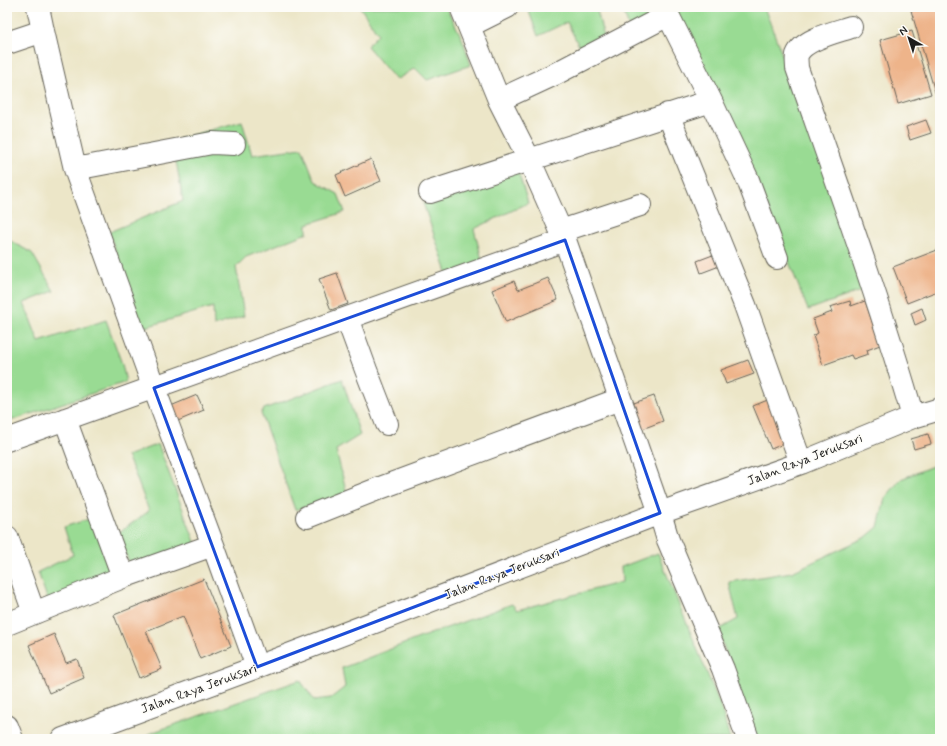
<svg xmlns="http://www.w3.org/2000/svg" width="947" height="746" font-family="Mynerve,sans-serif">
	<rect width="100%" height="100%" fill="#fdfcf7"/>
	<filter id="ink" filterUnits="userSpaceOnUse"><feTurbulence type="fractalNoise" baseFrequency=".025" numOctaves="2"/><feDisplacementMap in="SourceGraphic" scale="8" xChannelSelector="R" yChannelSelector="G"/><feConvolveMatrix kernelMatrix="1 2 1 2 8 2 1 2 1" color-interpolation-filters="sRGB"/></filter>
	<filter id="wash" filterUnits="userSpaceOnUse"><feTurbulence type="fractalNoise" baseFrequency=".012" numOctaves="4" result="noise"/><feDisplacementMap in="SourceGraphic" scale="16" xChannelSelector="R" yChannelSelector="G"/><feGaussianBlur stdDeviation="0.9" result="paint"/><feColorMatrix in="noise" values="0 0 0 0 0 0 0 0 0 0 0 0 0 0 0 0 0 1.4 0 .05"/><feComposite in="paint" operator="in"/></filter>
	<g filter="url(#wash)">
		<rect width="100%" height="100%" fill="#ece6c8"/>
		<path fill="#99db93" stroke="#5a7c58" d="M 360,7 L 446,7 L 462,38 L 471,65 L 427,80 L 415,68 L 396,80 L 367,46 L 378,34 Z
			M 531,7 L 601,7 L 597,10 L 605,43 L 583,54 L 567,22 L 538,36 L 528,9 Z
			M 621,7 L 653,7 L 657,17 L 630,29 Z
			M 674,7 L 764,7 L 819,151 L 866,289 L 808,310 L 747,156 Z
			M 242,121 L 252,155 L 302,148 L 315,181 L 338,194 L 345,212 L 307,224 L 307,233 L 246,257 L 236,267 L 244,316 L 214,326 L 213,307 L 142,328 L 109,232 L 183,201 L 177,166 L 170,143 L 182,138 Z
			M 517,168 L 528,203 L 474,229 L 482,260 L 448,275 L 423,203 Z
			M 7,239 L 32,253 L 54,291 L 24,303 L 39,342 L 106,320 L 122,364 L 126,382 L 7,422 Z
			M 342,379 L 360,435 L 336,450 L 347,494 L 295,510 L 261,413 L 264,409 Z
			M 158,444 L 197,547 L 136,578 L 117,534 L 149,511 L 135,474 L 127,456 Z
			M 940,463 L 940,739 L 756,739 L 718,630 L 738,619 L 729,582 L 792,572 L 866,537 L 878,527 L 885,498 L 901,479 Z
			M 95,517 L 119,575 L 49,604 L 38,572 L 73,555 L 64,527 Z
			M 658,553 L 721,707 L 730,739 L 149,739 L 148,734 L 300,680 L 314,700 L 331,698 L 345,687 L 342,668 L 419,638 L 512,604 L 517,610 L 622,582 L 621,567 Z"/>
		<g id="blocks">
			<path fill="#eeb48a" d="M 910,7 L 940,7 L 940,109 Z
				M 912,31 L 931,94 L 898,104 L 880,40 Z
				M 926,120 L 931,133 L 910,140 L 906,127 Z
				M 371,159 L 381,181 L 345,197 L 336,175 Z
				M 940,249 L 940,290 L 907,303 L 893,267 Z
				M 718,253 L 722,265 L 701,273 L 697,261 Z
				M 337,273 L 348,304 L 331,310 L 319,279 Z
				M 548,278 L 558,300 L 506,322 L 492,290 L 514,281 L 518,290 Z
				M 850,301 L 851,306 L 865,301 L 880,345 L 867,350 L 868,354 L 853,359 L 851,355 L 823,365 L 813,336 L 818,333 L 813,319 L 832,312 L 830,307 Z
				M 922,308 L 926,320 L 915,325 L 911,313 Z
				M 748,360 L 754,374 L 726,384 L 721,370 Z
				M 197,395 L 204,410 L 173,423 L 166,408 Z
				M 654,396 L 663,421 L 637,431 L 628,405 Z
				M 770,399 L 788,442 L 771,449 L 753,406 Z
				M 928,434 L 931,444 L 914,449 L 911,439 Z
				M 204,579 L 231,646 L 200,659 L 183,616 L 146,631 L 162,669 L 139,678 L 114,615 Z
				M 54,634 L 66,663 L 77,659 L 84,678 L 49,693 L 29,645 Z"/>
		</g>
	</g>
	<g filter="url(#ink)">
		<use href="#blocks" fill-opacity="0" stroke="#656358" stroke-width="1"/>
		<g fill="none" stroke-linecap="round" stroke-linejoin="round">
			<g stroke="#656358" stroke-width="24">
				<path id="minor" d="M 38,7 L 43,31 L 75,169 L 154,388 L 213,545 L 257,667
					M 461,7 L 499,100 L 529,159 L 565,240 L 660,513 L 668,540 L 723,669 L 748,739
					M 664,7 L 711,101 L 748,180 L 777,258
					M 469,26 L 507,7
					M 851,27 C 836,32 803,39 797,55 C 796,59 797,64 797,68 C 837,183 879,299 913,417
					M 7,43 L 43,31
					M 499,100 L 555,74 L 668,15
					M 668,114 L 745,305 L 801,463
					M 75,169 L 212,143 L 234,144
					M 430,192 L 711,101
					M 561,231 L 640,205
					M 347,318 L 366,370 L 387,424
					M 65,419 L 123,577
					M 7,440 L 565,240
					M 307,517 L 380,488 L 620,399
					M 7,537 L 34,613
					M 7,624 L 123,577 L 213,545
					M 7,726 L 12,739
					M 63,739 L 257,667 L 660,513 L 801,463 L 913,417 L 940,409"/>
			</g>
			<use href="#minor" stroke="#fff" stroke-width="22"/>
		</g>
	</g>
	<path fill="none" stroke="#1d4ed8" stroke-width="3" stroke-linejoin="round" d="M 565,240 L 660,513 L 257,667 L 154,388 Z"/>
	<g text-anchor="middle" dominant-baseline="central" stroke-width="3" stroke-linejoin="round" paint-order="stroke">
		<g font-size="13" fill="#1c1c1c" stroke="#fdfcf7">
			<text transform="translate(805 460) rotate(-21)">Jalan Raya Jeruksari</text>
			<text transform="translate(502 574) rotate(-21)">Jalan Raya Jeruksari</text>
			<text transform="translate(199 689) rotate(-20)">Jalan Raya Jeruksari</text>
		</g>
	</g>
	<rect width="947" height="746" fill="none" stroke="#fdfcf7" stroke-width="24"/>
	<g transform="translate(909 38) rotate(321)" stroke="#fdfcf7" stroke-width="3" paint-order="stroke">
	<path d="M0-3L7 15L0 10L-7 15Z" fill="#1c1c1c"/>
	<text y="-6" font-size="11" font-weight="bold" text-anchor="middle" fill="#1c1c1c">N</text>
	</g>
</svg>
